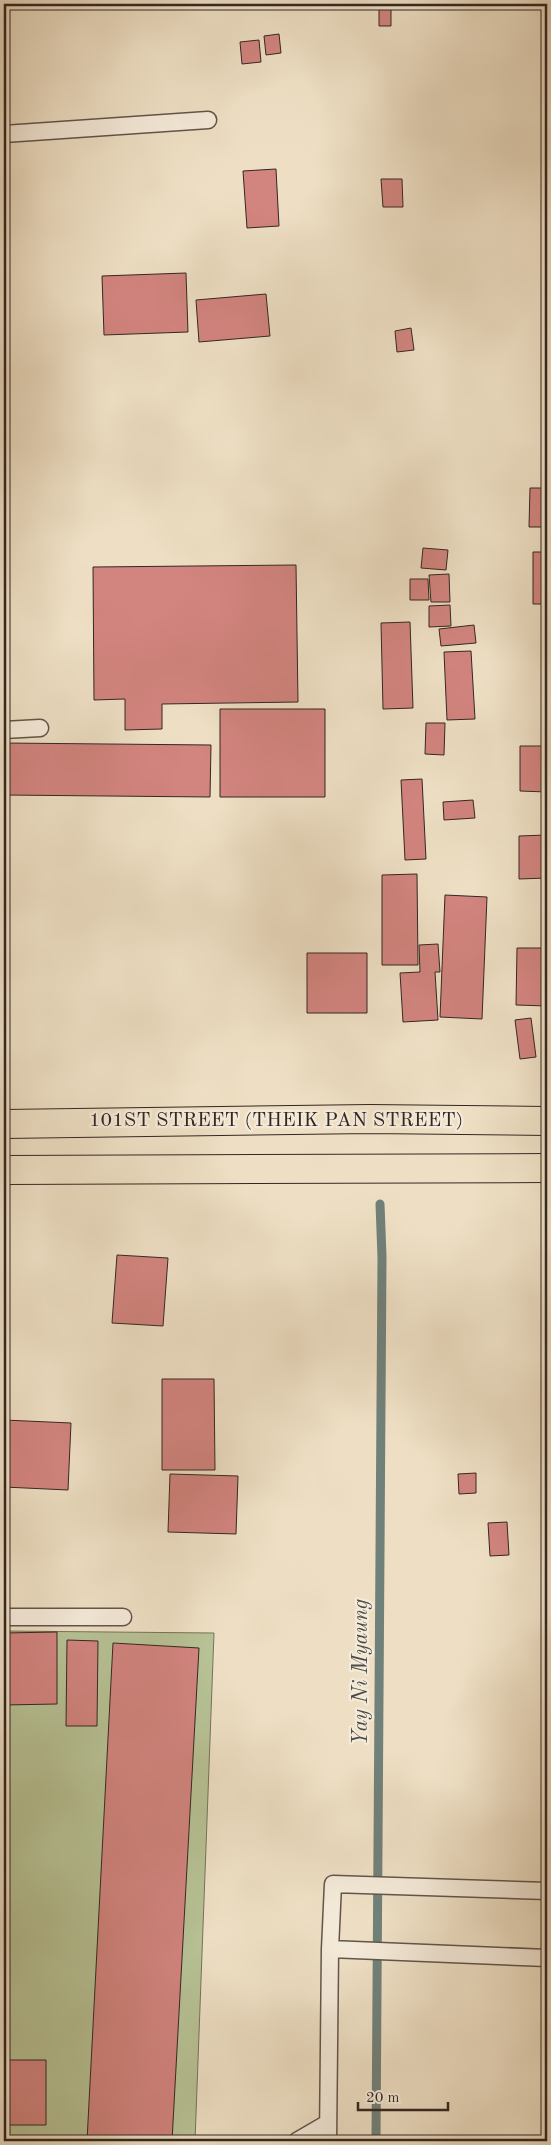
<svg xmlns="http://www.w3.org/2000/svg" width="551" height="2145" font-family="'Old Standard TT',serif">
	<rect width="100%" height="100%" fill="#eedfc4"/>
	<filter id="stains"><feTurbulence type="fractalNoise" baseFrequency=".004" numOctaves="4"/><feColorMatrix values="0 0 0 0 .2 0 0 0 0 .09 0 0 0 0 .02 0 0 0 .5 -.17"/></filter>
	<radialGradient id="worn" r=".72"><stop offset=".6" stop-color="#630" stop-opacity="0"/><stop offset="1" stop-color="#630" stop-opacity=".3"/></radialGradient>
	<path fill="#b7c295" stroke="#75745c" d="M 4,1631 L 214,1633 L 195,2141 L 4,2141 Z"/>
	<g fill="none" stroke-linecap="round" stroke-linejoin="round">
		<path stroke="#70817a" stroke-width="9" d="M 376,2141 L 382,1257 L 380,1204"/>
	</g>
	<path fill="#d2847f" stroke="#332722" d="M 379,7 L 391,7 L 391,26 L 379,26 Z
		M 279,34 L 281,53 L 266,55 L 264,36 Z
		M 259,40 L 261,62 L 242,64 L 240,42 Z
		M 276,169 L 279,226 L 247,228 L 243,171 Z
		M 381,179 L 402,179 L 403,207 L 383,207 Z
		M 186,273 L 188,332 L 104,335 L 102,276 Z
		M 266,294 L 270,336 L 199,342 L 196,300 Z
		M 411,328 L 414,350 L 397,352 L 395,331 Z
		M 530,488 L 547,488 L 547,527 L 529,527 Z
		M 423,548 L 448,550 L 446,570 L 421,568 Z
		M 533,552 L 547,552 L 547,604 L 533,604 Z
		M 296,565 L 298,702 L 162,704 L 162,729 L 125,730 L 125,699 L 94,700 L 93,567 Z
		M 449,574 L 450,602 L 431,602 L 429,575 Z
		M 410,579 L 428,579 L 429,600 L 410,600 Z
		M 450,605 L 451,626 L 429,627 L 429,606 Z
		M 410,622 L 413,708 L 383,709 L 381,623 Z
		M 474,625 L 476,643 L 441,646 L 439,629 Z
		M 471,651 L 475,719 L 447,720 L 444,652 Z
		M 220,709 L 325,709 L 325,797 L 220,797 Z
		M 426,723 L 445,723 L 444,755 L 425,754 Z
		M 4,743 L 211,745 L 210,797 L 4,795 Z
		M 520,746 L 547,746 L 547,792 L 520,791 Z
		M 422,779 L 426,859 L 405,860 L 401,780 Z
		M 473,800 L 475,818 L 444,820 L 443,802 Z
		M 547,835 L 547,878 L 519,879 L 519,836 Z
		M 417,874 L 418,965 L 382,965 L 382,875 Z
		M 445,895 L 487,897 L 482,1019 L 440,1017 Z
		M 438,944 L 440,972 L 435,972 L 438,1020 L 403,1022 L 400,973 L 420,972 L 419,945 Z
		M 517,948 L 547,948 L 547,1006 L 516,1005 Z
		M 307,953 L 367,953 L 367,1013 L 307,1013 Z
		M 531,1018 L 536,1057 L 520,1059 L 515,1020 Z
		M 117,1255 L 168,1258 L 163,1326 L 112,1323 Z
		M 162,1379 L 214,1379 L 215,1470 L 162,1470 Z
		M 4,1420 L 71,1423 L 68,1490 L 4,1487 Z
		M 476,1473 L 476,1493 L 459,1494 L 458,1474 Z
		M 170,1474 L 238,1476 L 236,1534 L 168,1532 Z
		M 507,1522 L 509,1555 L 490,1556 L 488,1523 Z
		M 57,1632 L 57,1704 L 4,1705 L 4,1633 Z
		M 67,1640 L 98,1641 L 97,1726 L 66,1726 Z
		M 113,1643 L 199,1648 L 172,2141 L 87,2141 Z
		M 4,2060 L 46,2060 L 46,2125 L 4,2125 Z"/>
	<g fill="none" stroke-linecap="round" stroke-linejoin="round">
		<g stroke="#62554a" stroke-width="19">
			<path id="service" d="M 4,134 L 208,120
				M 4,730 L 40,728
				M 4,1617 L 123,1617
				M 330,1949 L 547,1958
				M 297,2141 L 328,2123
				M 328,2141 L 330,1949 L 333,1884 L 547,1891"/>
		</g>
		<g stroke="#332722" stroke-width="30">
			<path id="primary" d="M 4,1124 L 370,1119 L 547,1121
				M 4,1170 L 547,1168"/>
		</g>
		<use href="#service" stroke="#f4ead9" stroke-width="16"/>
		<use href="#primary" stroke="#eedfc4" stroke-width="28"/>
	</g>
	<g text-anchor="middle" dominant-baseline="central" stroke-width="4.5" stroke-linejoin="round" paint-order="stroke">
		<g font-size="20" fill="#332722" stroke="#f4ead9">
			<text x="276" y="1121">101ST STREET (THEIK PAN STREET)</text>
		</g>
		<g font-size="21" font-style="italic" fill="#4c4c46" stroke="#f4ead9">
			<text transform="translate(361 1672) rotate(-90)">Yay Ni Myaung</text>
		</g>
	</g>
	<rect width="551" height="2145" fill="none" stroke="#eedfc4" stroke-width="20"/>
	<rect x="5" y="5" width="541" height="2135" fill="none" stroke="#332722" stroke-width="2.5"/>
	<rect x="10" y="10" width="531" height="2125" fill="none" stroke="#332722"/>
	<path d="M358 2102v8h90v-8" fill="none" stroke="#332722" stroke-width="2.5"/>
	<text x="366" y="2102" font-size="15" fill="#332722" stroke="#f4ead9" stroke-width="4" paint-order="stroke">20 m</text>
	<rect width="100%" height="100%" filter="url(#stains)"/>
	<rect width="100%" height="100%" fill="url(#worn)"/>
</svg>
